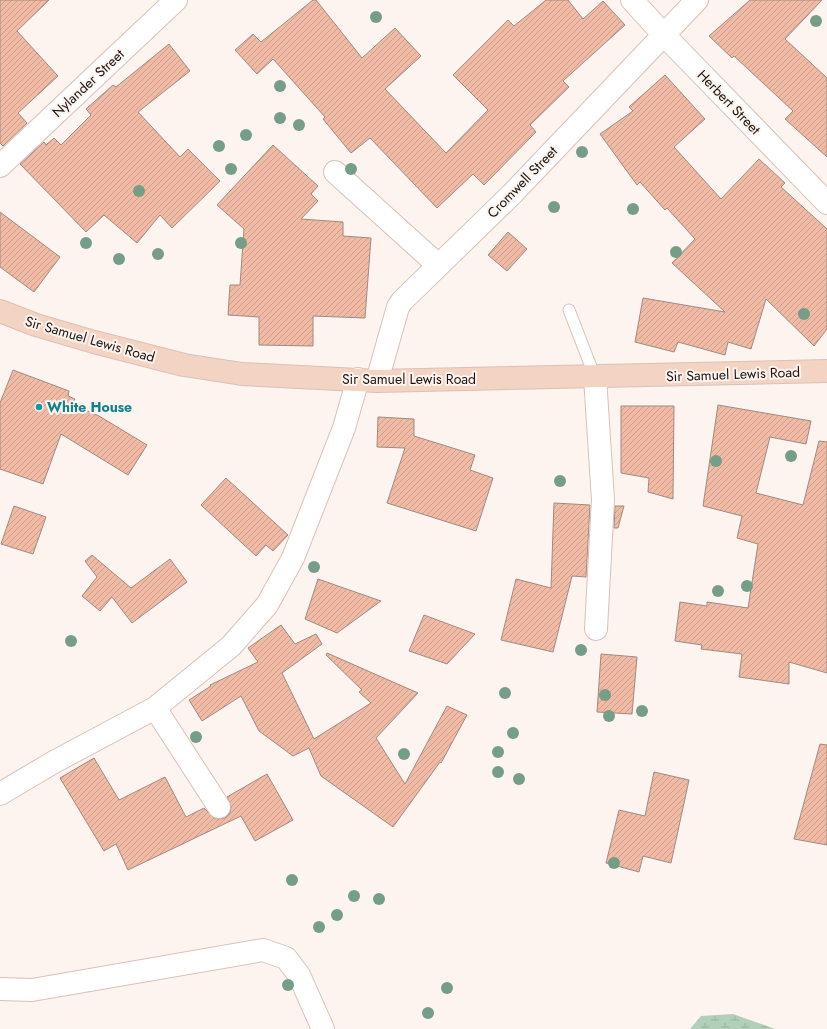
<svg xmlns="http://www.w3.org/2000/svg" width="827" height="1029" font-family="Jost,sans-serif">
	<defs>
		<pattern id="wetland-marsh" width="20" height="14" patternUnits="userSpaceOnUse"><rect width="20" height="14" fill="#b1d0ba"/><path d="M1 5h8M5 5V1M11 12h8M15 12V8" fill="none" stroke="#98b29f"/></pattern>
		<pattern id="building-hatch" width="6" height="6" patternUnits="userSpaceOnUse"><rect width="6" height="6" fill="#f0baa5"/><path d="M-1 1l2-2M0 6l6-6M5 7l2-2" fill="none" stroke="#cd9f8d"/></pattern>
	</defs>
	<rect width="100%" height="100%" fill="#fdf3ef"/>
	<path fill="url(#wetland-marsh)" d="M 733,1014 L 775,1029 L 690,1029 L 701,1016 Z"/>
	<path fill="url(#building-hatch)" stroke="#a18a81" d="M 0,0 L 49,0 L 17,31 L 58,76 L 18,113 L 27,123 L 3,146 L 0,143 Z
		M 313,0 L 316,0 L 362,58 L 395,28 L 421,56 L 385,89 L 446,153 L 488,110 L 453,75 L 508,20 L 514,26 L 546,0 L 568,0 L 583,19 L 603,1 L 625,25 L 563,81 L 569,87 L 530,125 L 536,132 L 484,185 L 473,174 L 437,208 L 370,138 L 351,153 L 323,119 L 325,117 L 273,59 L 257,74 L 235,50 L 253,34 L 261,42 Z
		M 750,0 L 822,0 L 785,39 L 827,78 L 827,157 L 785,119 L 793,111 L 734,56 L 732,58 L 709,36 Z
		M 169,44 L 190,71 L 138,112 L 180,157 L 188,149 L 220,181 L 172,228 L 160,215 L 137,243 L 104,215 L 86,232 L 20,164 L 44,142 L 46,145 L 54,138 L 61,145 L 91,115 L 86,109 L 113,85 L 116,87 Z
		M 665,75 L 705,119 L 674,147 L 721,199 L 759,159 L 785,183 L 781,187 L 827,229 L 827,329 L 814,346 L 766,299 L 751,349 L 728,342 L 725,355 L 678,342 L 674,352 L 635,342 L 643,298 L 725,312 L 672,263 L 695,239 L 667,208 L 665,210 L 640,182 L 637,185 L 600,134 L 633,111 L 629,107 Z
		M 273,145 L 318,186 L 311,194 L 318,201 L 301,219 L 343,222 L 343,236 L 371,238 L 365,318 L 313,316 L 313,346 L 259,345 L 259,317 L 228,315 L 230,285 L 240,285 L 244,229 L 217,205 Z
		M 0,212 L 60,257 L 34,292 L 0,267 Z
		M 508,232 L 527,249 L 507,271 L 488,255 Z
		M 13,370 L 69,391 L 68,396 L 75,399 L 72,404 L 99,416 L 147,445 L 128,475 L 61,434 L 43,484 L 0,469 L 0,403 Z
		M 718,405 L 811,421 L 806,444 L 770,437 L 756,493 L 803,505 L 819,441 L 827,442 L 827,673 L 789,662 L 789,684 L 739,677 L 742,654 L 701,649 L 702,645 L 675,641 L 680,602 L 707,606 L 707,602 L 748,608 L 758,544 L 737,538 L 742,516 L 703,506 Z
		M 621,406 L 674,406 L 673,499 L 648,492 L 649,478 L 621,473 Z
		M 378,417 L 414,419 L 414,436 L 475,455 L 470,470 L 493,478 L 476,531 L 387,503 L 405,448 L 377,447 Z
		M 226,478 L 288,535 L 273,551 L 266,545 L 256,556 L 201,505 Z
		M 554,503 L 590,505 L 586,577 L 572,576 L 553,652 L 501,640 L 516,579 L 551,588 Z
		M 14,506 L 46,517 L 33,554 L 1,544 Z
		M 615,506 L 624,506 L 618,528 L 614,528 Z
		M 92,555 L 131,588 L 170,559 L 187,582 L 132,623 L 112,597 L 100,611 L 82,596 L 97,577 L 85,561 Z
		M 318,579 L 381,601 L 337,633 L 305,619 Z
		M 424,615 L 475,634 L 447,664 L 409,651 Z
		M 281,625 L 295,644 L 316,634 L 322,644 L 282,673 L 314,739 L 371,703 L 359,692 L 362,690 L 326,655 L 327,653 L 418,693 L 376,738 L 405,784 L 447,706 L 467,715 L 441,763 L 440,762 L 393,827 L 321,776 L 309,748 L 293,756 L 259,731 L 241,696 L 202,721 L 189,700 L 211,686 L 210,685 L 258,662 L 248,648 Z
		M 601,654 L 637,657 L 632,714 L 597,712 Z
		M 820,744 L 827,745 L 827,845 L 794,839 Z
		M 94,758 L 119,800 L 165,777 L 186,817 L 204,808 L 214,818 L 219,819 L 225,818 L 230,813 L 231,807 L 227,797 L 267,774 L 293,820 L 255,841 L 241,816 L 128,870 L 116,844 L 104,851 L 60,778 Z
		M 654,772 L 689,780 L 671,863 L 643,856 L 639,872 L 606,863 L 619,810 L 645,816 Z"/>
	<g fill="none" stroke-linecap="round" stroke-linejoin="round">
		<g stroke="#d9c1b8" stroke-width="13">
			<path id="service" d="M 569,310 L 595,377"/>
		</g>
		<g stroke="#d9c1b8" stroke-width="24">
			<path id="minor" d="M 632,0 L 663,34 L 827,203
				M 0,166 L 176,0
				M 335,172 L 438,265
				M 595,377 L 603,500 L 596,629
				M 377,381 L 398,307 L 402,301 L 512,194 L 697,0
				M 155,708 L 219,807
				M 0,794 L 54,762 L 155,708 L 231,646 L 267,605 L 293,558 L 344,428 L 358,379
				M 0,989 L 32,990 L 263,950 L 286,958 L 299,975 L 323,1029"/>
		</g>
		<g stroke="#d9c1b8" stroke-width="24">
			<path id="secondary" d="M 0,311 L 36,325 L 94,342 L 184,365 L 242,374 L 377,381 L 827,371"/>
		</g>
		<use href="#service" stroke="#fff" stroke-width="11"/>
		<use href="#minor" stroke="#fff" stroke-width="22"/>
		<use href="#secondary" stroke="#f3d4c3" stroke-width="22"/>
	</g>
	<g fill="#759e86">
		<circle cx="376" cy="17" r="6"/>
		<circle cx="816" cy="21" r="6"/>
		<circle cx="280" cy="86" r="6"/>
		<circle cx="280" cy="118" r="6"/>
		<circle cx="299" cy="125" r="6"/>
		<circle cx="246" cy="135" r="6"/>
		<circle cx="219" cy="146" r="6"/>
		<circle cx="582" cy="152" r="6"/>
		<circle cx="231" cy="169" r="6"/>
		<circle cx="351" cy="169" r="6"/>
		<circle cx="139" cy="191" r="6"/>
		<circle cx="554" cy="207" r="6"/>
		<circle cx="633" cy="209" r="6"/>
		<circle cx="86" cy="243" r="6"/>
		<circle cx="241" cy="243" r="6"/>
		<circle cx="676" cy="252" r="6"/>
		<circle cx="158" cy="254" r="6"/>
		<circle cx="119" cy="259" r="6"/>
		<circle cx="804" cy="314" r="6"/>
		<circle cx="791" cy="456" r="6"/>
		<circle cx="716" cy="461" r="6"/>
		<circle cx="560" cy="481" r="6"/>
		<circle cx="314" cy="567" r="6"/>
		<circle cx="747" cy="586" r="6"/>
		<circle cx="718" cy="591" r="6"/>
		<circle cx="71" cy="641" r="6"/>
		<circle cx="581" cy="650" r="6"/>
		<circle cx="505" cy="693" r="6"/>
		<circle cx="605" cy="695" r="6"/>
		<circle cx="642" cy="711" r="6"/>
		<circle cx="609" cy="716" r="6"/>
		<circle cx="513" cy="733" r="6"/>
		<circle cx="196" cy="737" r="6"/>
		<circle cx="498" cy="752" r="6"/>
		<circle cx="404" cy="754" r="6"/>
		<circle cx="498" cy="772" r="6"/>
		<circle cx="519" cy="779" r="6"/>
		<circle cx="614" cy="863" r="6"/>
		<circle cx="292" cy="880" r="6"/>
		<circle cx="354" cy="896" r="6"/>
		<circle cx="379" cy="899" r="6"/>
		<circle cx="337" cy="915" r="6"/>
		<circle cx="319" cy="927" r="6"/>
		<circle cx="288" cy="985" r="6"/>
		<circle cx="447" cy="988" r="6"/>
		<circle cx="428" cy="1013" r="6"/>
	</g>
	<circle fill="#0f9aa8" stroke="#fdf3ef" stroke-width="1.5" cx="39" cy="407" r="4"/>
	<g text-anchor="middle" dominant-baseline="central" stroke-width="4" stroke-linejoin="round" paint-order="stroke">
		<g font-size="14" fill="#1c1410" stroke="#fdf3ef">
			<text transform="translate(88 83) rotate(-43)">Nylander Street</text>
			<text transform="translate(729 102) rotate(46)">Herbert Street</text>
			<text transform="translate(522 182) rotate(-46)">Cromwell Street</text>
			<text transform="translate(90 339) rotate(16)">Sir Samuel Lewis Road</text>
			<text transform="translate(733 374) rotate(-2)">Sir Samuel Lewis Road</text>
			<text x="409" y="379">Sir Samuel Lewis Road</text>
		</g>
		<g font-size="14" font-weight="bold" fill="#0d838f" stroke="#fdf3ef" text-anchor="start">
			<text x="47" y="407">White House</text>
		</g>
	</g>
</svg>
